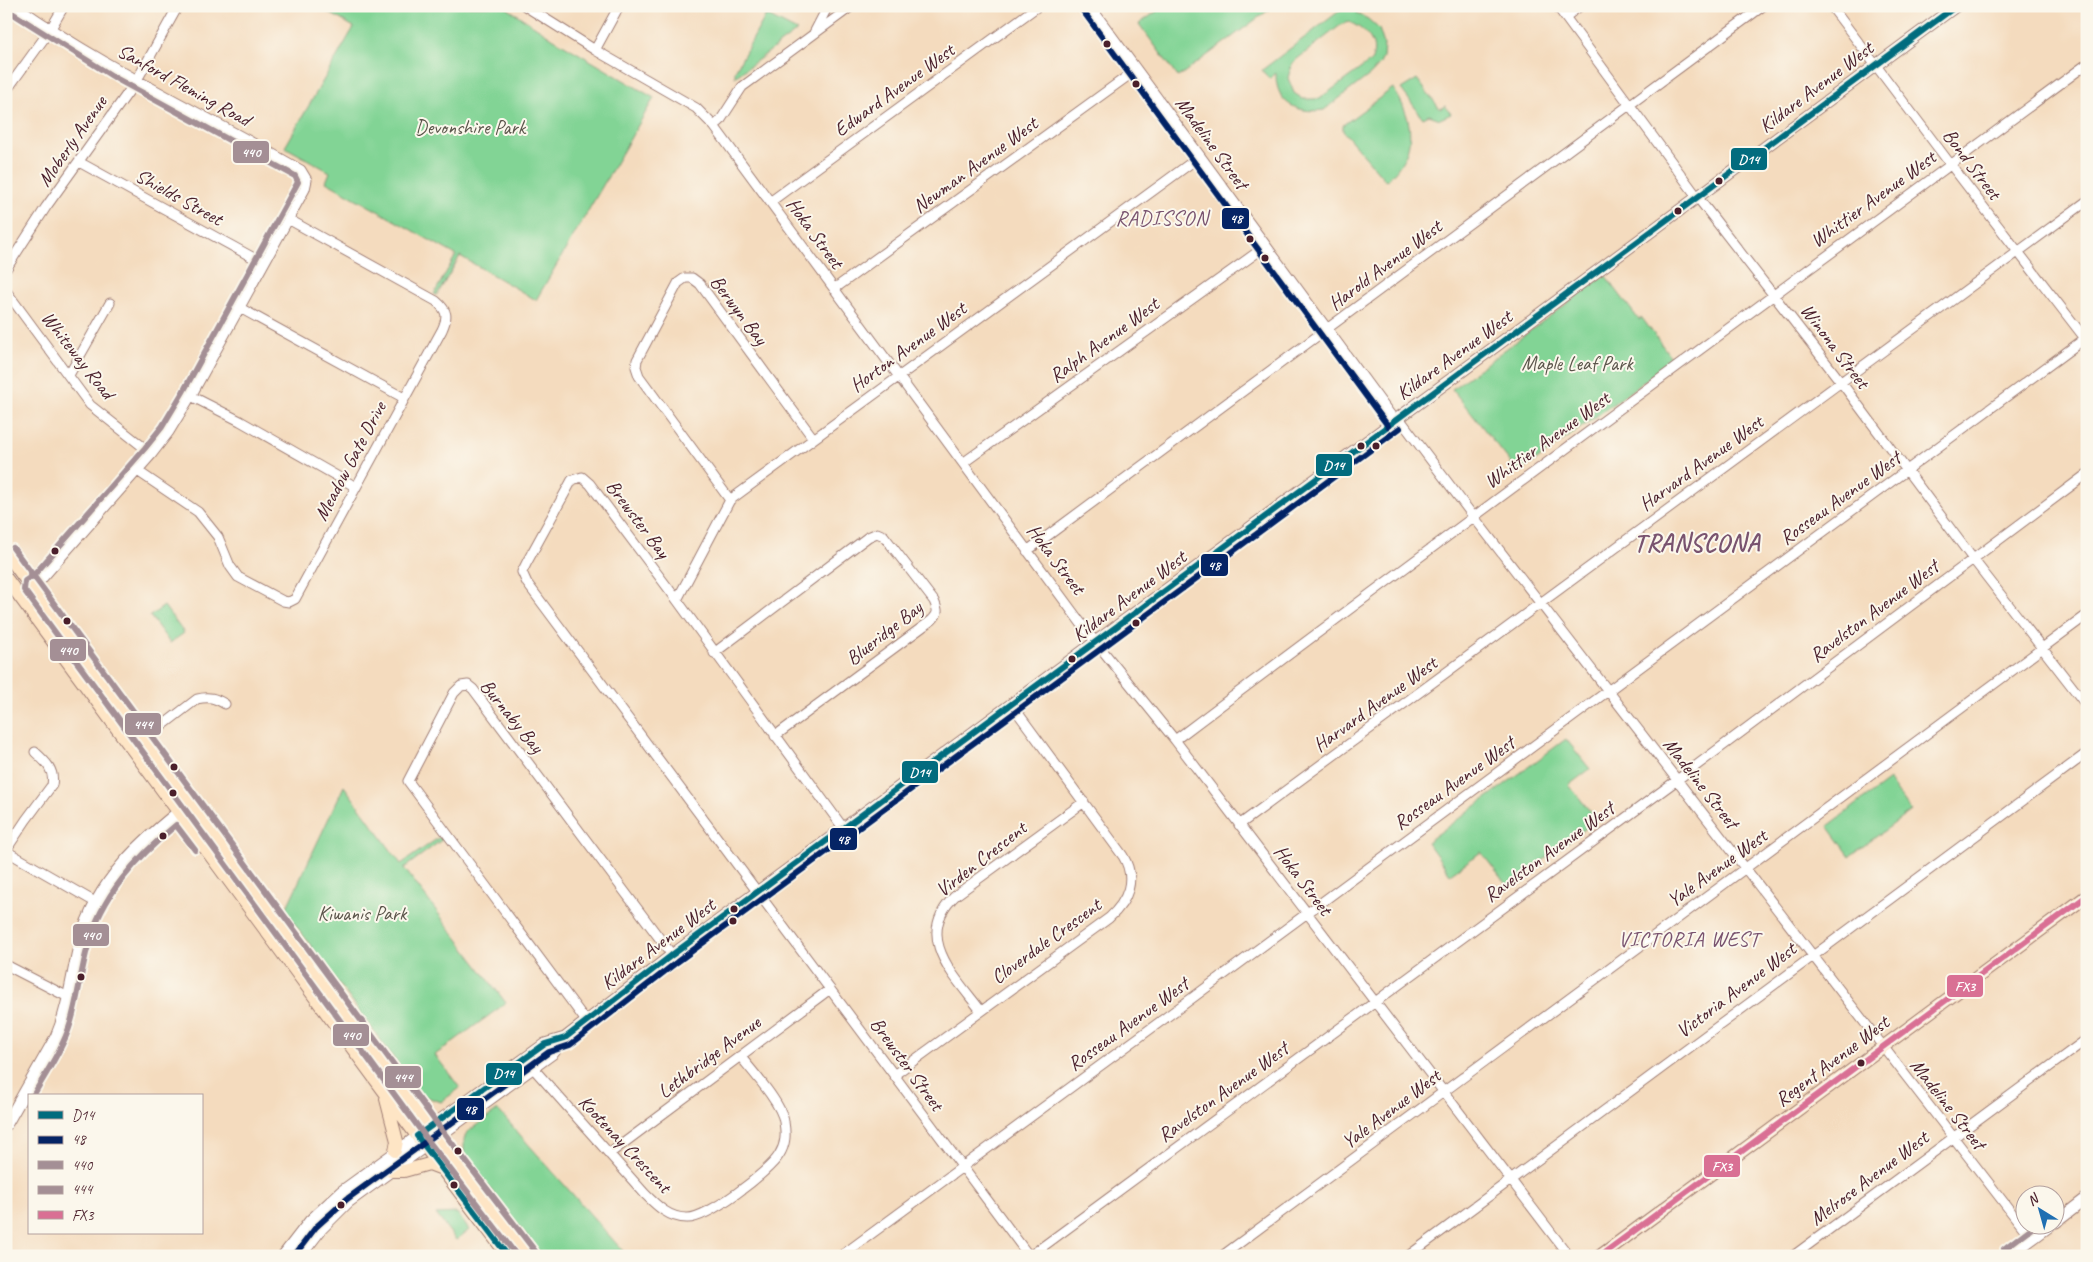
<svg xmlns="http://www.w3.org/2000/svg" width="2093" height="1262" font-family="Caveat,sans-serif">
	<rect width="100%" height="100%" fill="#fbf7ec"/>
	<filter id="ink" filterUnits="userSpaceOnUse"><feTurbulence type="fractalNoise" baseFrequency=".02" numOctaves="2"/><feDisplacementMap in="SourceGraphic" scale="10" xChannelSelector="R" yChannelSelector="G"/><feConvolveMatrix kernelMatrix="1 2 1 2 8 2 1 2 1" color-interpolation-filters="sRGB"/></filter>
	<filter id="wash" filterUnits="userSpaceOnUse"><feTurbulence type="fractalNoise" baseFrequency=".0096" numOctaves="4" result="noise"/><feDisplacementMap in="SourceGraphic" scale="20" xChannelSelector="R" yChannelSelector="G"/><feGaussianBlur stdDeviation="1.12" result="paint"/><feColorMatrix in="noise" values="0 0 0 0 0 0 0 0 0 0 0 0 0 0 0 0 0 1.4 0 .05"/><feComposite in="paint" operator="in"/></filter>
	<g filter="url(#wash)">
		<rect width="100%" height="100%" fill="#f4dbbe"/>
		<path fill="#82d495" stroke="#667a60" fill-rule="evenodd" d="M 317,6 L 504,6 L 554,39 L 654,98 L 536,300 L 460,256 L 437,295 L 434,294 L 456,255 L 326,182 L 330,172 L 285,147 L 354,27 Z
			M 1164,6 L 1274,6 L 1178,77 L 1139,24 Z
			M 1346,6 L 1365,6 L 1356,13 L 1368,19 L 1379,29 L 1384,44 L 1383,57 L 1380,64 L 1371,74 L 1324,110 C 1297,114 1275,103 1276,73 L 1269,79 L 1262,70 ZM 1349,22 C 1365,29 1380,43 1371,61 L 1319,99 L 1303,99 L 1294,93 L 1288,78 L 1292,63 L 1342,24 Z
			M 766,15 L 797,31 L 735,77 L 735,71 Z
			M 1417,79 L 1440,109 L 1445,106 L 1451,114 L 1440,119 L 1429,115 L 1423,118 L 1401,89 Z
			M 1393,88 C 1415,121 1418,152 1386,181 L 1343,131 L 1343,125 Z
			M 1605,275 L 1639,320 L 1642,318 L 1673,360 L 1519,473 L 1452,389 Z
			M 164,606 L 184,633 L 170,643 L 150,616 Z
			M 1566,739 L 1590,769 L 1569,785 L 1597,820 L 1508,887 L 1481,852 L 1450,874 L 1427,842 Z
			M 1889,780 L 1911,811 L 1850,856 L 1828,826 Z
			M 344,786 L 401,864 L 441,836 L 443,839 L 404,868 L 506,1003 L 435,1055 L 460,1088 L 441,1102 L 421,1095 L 285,911 Z
			M 498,1110 L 622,1250 L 627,1256 L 542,1256 L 464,1155 L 464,1139 L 467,1132 Z
			M 457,1213 L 469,1230 L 456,1240 L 436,1214 Z"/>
	</g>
	<g filter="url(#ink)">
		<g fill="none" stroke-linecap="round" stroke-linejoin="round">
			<g stroke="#9f7d74" stroke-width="11">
				<path id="minor" d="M 17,6 C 106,69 207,115 301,170 L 307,180 L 305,189 L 191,396 L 169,432 L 152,454 L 40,581 L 19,595
					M 525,6 L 595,50 L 696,108 L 714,126 L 1086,630 L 1175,740 L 1569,1256
					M 1090,6 L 1395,421
					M 1557,6 L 1698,198 L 1841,382 L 1973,559 L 2087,706
					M 1831,6 L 1951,165 L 2087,341
					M 1565,17 L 1580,6
					M 814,33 L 828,6
					M 595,50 L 619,6
					M 6,91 L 50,30 L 64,6
					M 714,126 L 720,121 L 742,87 L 852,6
					M 79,162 L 263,263
					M 770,202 L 1038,6
					M 6,269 L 46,207 L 137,80 L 178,6
					M 834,289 L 1136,70
					M 6,291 L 90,405 L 152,454
					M 240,308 L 404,398
					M 69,375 L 110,303
					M 191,396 L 240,421 L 356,487
					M 1399,418 L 1473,516 L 2032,1239
					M 963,463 L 1266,246
					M 136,470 L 198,512 L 218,537 L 230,566 L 238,577 L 283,601 L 289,602 L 295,599 L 442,330 C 448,317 448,311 436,301 L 288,219
					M 730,500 L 639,376 L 636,367 L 637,360 L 678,283 L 685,278 L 692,278 L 700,284 L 813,438
					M 1027,551 L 1763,6
					M 677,600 L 730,500 L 1199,157
					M 714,653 L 868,537 L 877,533 L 884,536 L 934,601 C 938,610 939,613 932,620 L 775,736
					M 1175,740 C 1477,512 1783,289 2087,64
					M 132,749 L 197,699 C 209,696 215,698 225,704
					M 1239,825 C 1522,618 1805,411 2087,201
					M 844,829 L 677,600 L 590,484 L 582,477 L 572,480 L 527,562 L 522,572 L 527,583 L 1029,1256
					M 6,850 L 26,820 L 52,785 C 55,770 46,762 35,752
					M 6,851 L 95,902
					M 6,965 L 68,997
					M 981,1011 C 954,975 912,936 956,895 L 1084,802
					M 586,1021 L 408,781 L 454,693 L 461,686 L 468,685 L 473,689 L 672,955
					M 533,1068 L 645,1194 C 657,1206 669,1218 687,1218 C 707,1219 769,1172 779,1155 C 786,1144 786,1134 784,1122 C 782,1104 752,1071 740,1056
					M 894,1075 L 1109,918 C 1128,901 1137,879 1123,856 L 1012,705
					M 609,1154 L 830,989
					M 841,1256 L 1176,1010 L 2087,337
					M 1030,1256 L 1677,780 L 2087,474
					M 1222,1256 L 2087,615
					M 1408,1256 L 2087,753
					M 1793,1256 L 2087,1039"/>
			</g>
			<g stroke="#9f7d74" stroke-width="13">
				<path id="tertiary" d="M 6,1125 L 56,1037 C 69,1007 72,974 80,942 C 97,880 142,840 191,802
					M 2056,1222 L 2087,1198
					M 283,1256 L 310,1221 L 341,1192 L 545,1044 L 565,1038
					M 300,1256 L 321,1229 L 348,1202 L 553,1053 L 565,1038 L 672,955 L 1956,6
					M 2009,1256 L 2052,1224"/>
			</g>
			<g stroke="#9f7d74" stroke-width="14">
				<path id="secondary" d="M 6,553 L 437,1138 L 528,1256
					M 6,578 L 417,1136 L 508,1256
					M 386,1099 L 397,1141 L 395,1151
					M 390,1171 L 404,1171 L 429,1164 L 442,1169
					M 1600,1256 L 2087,896"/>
			</g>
			<use href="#minor" stroke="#fff" stroke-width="9"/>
			<use href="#tertiary" stroke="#fff" stroke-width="11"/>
			<use href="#secondary" stroke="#fee5c5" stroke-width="12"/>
			<g stroke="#fbf7ec" stroke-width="10">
				<path id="bus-1" d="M 508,1256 L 417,1136 L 545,1044 L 565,1038 L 672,955 L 1956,6"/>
			</g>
			<g stroke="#fbf7ec" stroke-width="10">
				<path id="bus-2" d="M 1083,11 L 1388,426
					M 294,1256 L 316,1227 L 347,1199 L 549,1052 L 570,1045 L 677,962 L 1400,428"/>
			</g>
			<g stroke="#fbf7ec" stroke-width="10">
				<path id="bus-3" d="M 12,13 L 117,79 L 295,176 L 298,182 L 183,392 L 162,427 L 145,448 L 34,575 L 25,581 L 24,590 L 430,1143 L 517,1256
					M 33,1096 C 45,1074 61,1052 69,1028 C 78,1002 80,973 88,946 C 101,896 137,857 176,825 L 195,850"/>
			</g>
			<g stroke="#fbf7ec" stroke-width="10">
				<path id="bus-4" d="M 13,548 L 444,1133 L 535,1251
					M 2004,1249 L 2037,1224"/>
			</g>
			<g stroke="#fbf7ec" stroke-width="10">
				<path id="bus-5" d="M 1600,1256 L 2087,896"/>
			</g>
			<use href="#bus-1" stroke="#026c7e" stroke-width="6"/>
			<use href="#bus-2" stroke="#052465" stroke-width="6"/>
			<use href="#bus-3" stroke="#a48f95" stroke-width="6"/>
			<use href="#bus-4" stroke="#a48f95" stroke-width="6"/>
			<use href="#bus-5" stroke="#d97094" stroke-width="6"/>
		</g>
	</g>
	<g fill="#4a1f2b" stroke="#fbf7ec" stroke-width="2">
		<circle cx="1107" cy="44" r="4.5"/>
		<circle cx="1136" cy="84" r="4.5"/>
		<circle cx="1719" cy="181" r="4.5"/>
		<circle cx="1678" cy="211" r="4.5"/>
		<circle cx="1250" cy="239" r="4.5"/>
		<circle cx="1265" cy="258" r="4.5"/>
		<circle cx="1361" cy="446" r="4.5"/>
		<circle cx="1376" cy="446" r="4.5"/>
		<circle cx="55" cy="551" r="4.5"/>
		<circle cx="67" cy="621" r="4.5"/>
		<circle cx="1136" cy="623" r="4.5"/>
		<circle cx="1072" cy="659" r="4.5"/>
		<circle cx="174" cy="767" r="4.5"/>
		<circle cx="173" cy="793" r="4.5"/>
		<circle cx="163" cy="836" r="4.5"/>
		<circle cx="734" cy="909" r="4.5"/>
		<circle cx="733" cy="921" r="4.5"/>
		<circle cx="81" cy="977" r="4.5"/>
		<circle cx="1861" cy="1063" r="4.5"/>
		<circle cx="458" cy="1151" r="4.5"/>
		<circle cx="454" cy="1185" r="4.5"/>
		<circle cx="341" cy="1205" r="4.5"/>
	</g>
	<g text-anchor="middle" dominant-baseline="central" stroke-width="4" stroke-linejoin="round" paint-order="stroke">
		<g font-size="20" fill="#4a1f2b" stroke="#fbf7ec">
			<text transform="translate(184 85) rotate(29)">Sanford Fleming Road</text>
			<text transform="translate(1816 87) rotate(-37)">Kildare Avenue West</text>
			<text transform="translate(894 90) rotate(-36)">Edward Avenue West</text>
			<text transform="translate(72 141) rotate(-55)">Moberly Avenue</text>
			<text transform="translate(1212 143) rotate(54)">Madeline Street</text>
			<text transform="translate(1972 164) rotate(53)">Bond Street</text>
			<text transform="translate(975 165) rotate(-36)">Newman Avenue West</text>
			<text transform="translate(179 197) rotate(29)">Shields Street</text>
			<text transform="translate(1873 199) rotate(-36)">Whittier Avenue West</text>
			<text transform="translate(815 233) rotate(54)">Hoka Street</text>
			<text transform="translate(1385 265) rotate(-37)">Harold Avenue West</text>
			<text transform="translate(739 310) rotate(53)">Berwyn Bay</text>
			<text transform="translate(1104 340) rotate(-36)">Ralph Avenue West</text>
			<text transform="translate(1835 346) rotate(53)">Winona Street</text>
			<text transform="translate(908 347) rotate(-36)">Horton Avenue West</text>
			<text transform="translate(78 355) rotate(52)">Whiteway Road</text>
			<text transform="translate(1454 355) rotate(-36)">Kildare Avenue West</text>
			<text transform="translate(1547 440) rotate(-36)">Whittier Avenue West</text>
			<text transform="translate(350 461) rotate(-62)">Meadow Gate Drive</text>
			<text transform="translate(1701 463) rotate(-36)">Harvard Avenue West</text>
			<text transform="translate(1840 498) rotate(-36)">Rosseau Avenue West</text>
			<text transform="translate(638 519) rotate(53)">Brewster Bay</text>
			<text transform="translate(1056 559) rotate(53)">Hoka Street</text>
			<text transform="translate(1129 596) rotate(-37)">Kildare Avenue West</text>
			<text transform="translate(1874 611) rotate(-37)">Ravelston Avenue West</text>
			<text transform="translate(884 633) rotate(-38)">Blueridge Bay</text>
			<text transform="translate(1375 704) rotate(-36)">Harvard Avenue West</text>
			<text transform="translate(512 716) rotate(51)">Burnaby Bay</text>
			<text transform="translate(1454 783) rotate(-36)">Rosseau Avenue West</text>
			<text transform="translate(1701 783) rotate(52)">Madeline Street</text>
			<text transform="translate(1549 852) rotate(-36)">Ravelston Avenue West</text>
			<text transform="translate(981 859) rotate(-38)">Virden Crescent</text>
			<text transform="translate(1717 868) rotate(-36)">Yale Avenue West</text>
			<text transform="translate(1303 880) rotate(53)">Hoka Street</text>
			<text transform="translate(1046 941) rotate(-36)">Cloverdale Crescent</text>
			<text transform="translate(658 944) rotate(-37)">Kildare Avenue West</text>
			<text transform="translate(1736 990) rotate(-37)">Victoria Avenue West</text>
			<text transform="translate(1128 1024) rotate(-36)">Rosseau Avenue West</text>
			<text transform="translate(709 1057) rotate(-37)">Lethbridge Avenue</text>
			<text transform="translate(1832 1061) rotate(-37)">Regent Avenue West</text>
			<text transform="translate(907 1064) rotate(54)">Brewster Street</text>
			<text transform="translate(1223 1092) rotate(-36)">Ravelston Avenue West</text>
			<text transform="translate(1948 1104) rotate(52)">Madeline Street</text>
			<text transform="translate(1391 1109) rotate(-37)">Yale Avenue West</text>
			<text transform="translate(625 1144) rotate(47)">Kootenay Crescent</text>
			<text transform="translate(1869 1178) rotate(-37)">Melrose Avenue West</text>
		</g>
		<g font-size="20" fill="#5b554b" stroke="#fbf7ec">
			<text x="470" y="127">Devonshire Park</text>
			<text x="1577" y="363">Maple Leaf Park</text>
			<text x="362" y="913">Kiwanis Park</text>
		</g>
		<g font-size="21" letter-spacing="1" fill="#79536f" stroke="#fbf7ec">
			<text x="1162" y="218">RADISSON</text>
			<text x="1689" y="939">VICTORIA WEST</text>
		</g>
		<g font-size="25" font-weight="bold" letter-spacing="1" fill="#79536f" stroke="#fbf7ec">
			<text x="1697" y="543">TRANSCONA</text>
		</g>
	</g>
	<g stroke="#fbf7ec" stroke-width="2">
		<rect x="232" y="140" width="38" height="24" rx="5" fill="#a48f95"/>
		<rect x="1730" y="147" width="38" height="24" rx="5" fill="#026c7e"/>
		<rect x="1221" y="207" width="29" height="23" rx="5" fill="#052465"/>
		<rect x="1315" y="453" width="38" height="24" rx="5" fill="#026c7e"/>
		<rect x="1200" y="553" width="29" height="24" rx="5" fill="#052465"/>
		<rect x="49" y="638" width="38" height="24" rx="5" fill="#a48f95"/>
		<rect x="124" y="712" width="38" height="24" rx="5" fill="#a48f95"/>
		<rect x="901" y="760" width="38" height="24" rx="5" fill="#026c7e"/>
		<rect x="829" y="827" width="29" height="24" rx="5" fill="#052465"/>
		<rect x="72" y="923" width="38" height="24" rx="5" fill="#a48f95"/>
		<rect x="1946" y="974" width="38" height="24" rx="5" fill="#d97094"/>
		<rect x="332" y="1023" width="38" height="24" rx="5" fill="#a48f95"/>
		<rect x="485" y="1062" width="38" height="24" rx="5" fill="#026c7e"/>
		<rect x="384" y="1065" width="38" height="24" rx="5" fill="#a48f95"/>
		<rect x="456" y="1097" width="29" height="24" rx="5" fill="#052465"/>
		<rect x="1703" y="1154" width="38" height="24" rx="5" fill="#d97094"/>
	</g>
	<g font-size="14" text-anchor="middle" font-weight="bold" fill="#fff">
		<text x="251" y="157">440</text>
		<text x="1749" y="164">D14</text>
		<text x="1236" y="223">48</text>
		<text x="1334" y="470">D14</text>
		<text x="1214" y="570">48</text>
		<text x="68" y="655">440</text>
		<text x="143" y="729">444</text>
		<text x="920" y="777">D14</text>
		<text x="843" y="844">48</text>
		<text x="91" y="940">440</text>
		<text x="1965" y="991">FX3</text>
		<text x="351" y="1040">440</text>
		<text x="504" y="1078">D14</text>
		<text x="403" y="1082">444</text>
		<text x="470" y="1114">48</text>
		<text x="1722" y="1171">FX3</text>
	</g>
	<rect width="2093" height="1262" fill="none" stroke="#fbf7ec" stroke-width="25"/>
	<rect x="28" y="1094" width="175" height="140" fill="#fbf7ec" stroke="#b4a19f"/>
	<rect x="38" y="1111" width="25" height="8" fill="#026c7e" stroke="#b4a19f"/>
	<text x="72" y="1120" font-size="15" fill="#4a1f2b">D14</text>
	<rect x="38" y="1136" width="25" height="8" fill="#052465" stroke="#b4a19f"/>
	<text x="72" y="1144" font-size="15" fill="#4a1f2b">48</text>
	<rect x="38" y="1161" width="25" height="8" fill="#a48f95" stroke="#b4a19f"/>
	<text x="72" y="1170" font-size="15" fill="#4a1f2b">440</text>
	<rect x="38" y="1186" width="25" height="8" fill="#a48f95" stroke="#b4a19f"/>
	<text x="72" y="1194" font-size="15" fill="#4a1f2b">444</text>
	<rect x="38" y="1211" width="25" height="8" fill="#d97094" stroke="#b4a19f"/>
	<text x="72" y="1220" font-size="15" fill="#4a1f2b">FX3</text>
	<g transform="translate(2040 1210) rotate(323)"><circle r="24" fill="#fbf7ec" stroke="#b4a19f"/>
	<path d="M0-4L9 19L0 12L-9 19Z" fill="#1f6fb2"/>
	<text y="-8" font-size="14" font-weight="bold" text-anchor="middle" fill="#4a1f2b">N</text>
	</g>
</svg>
